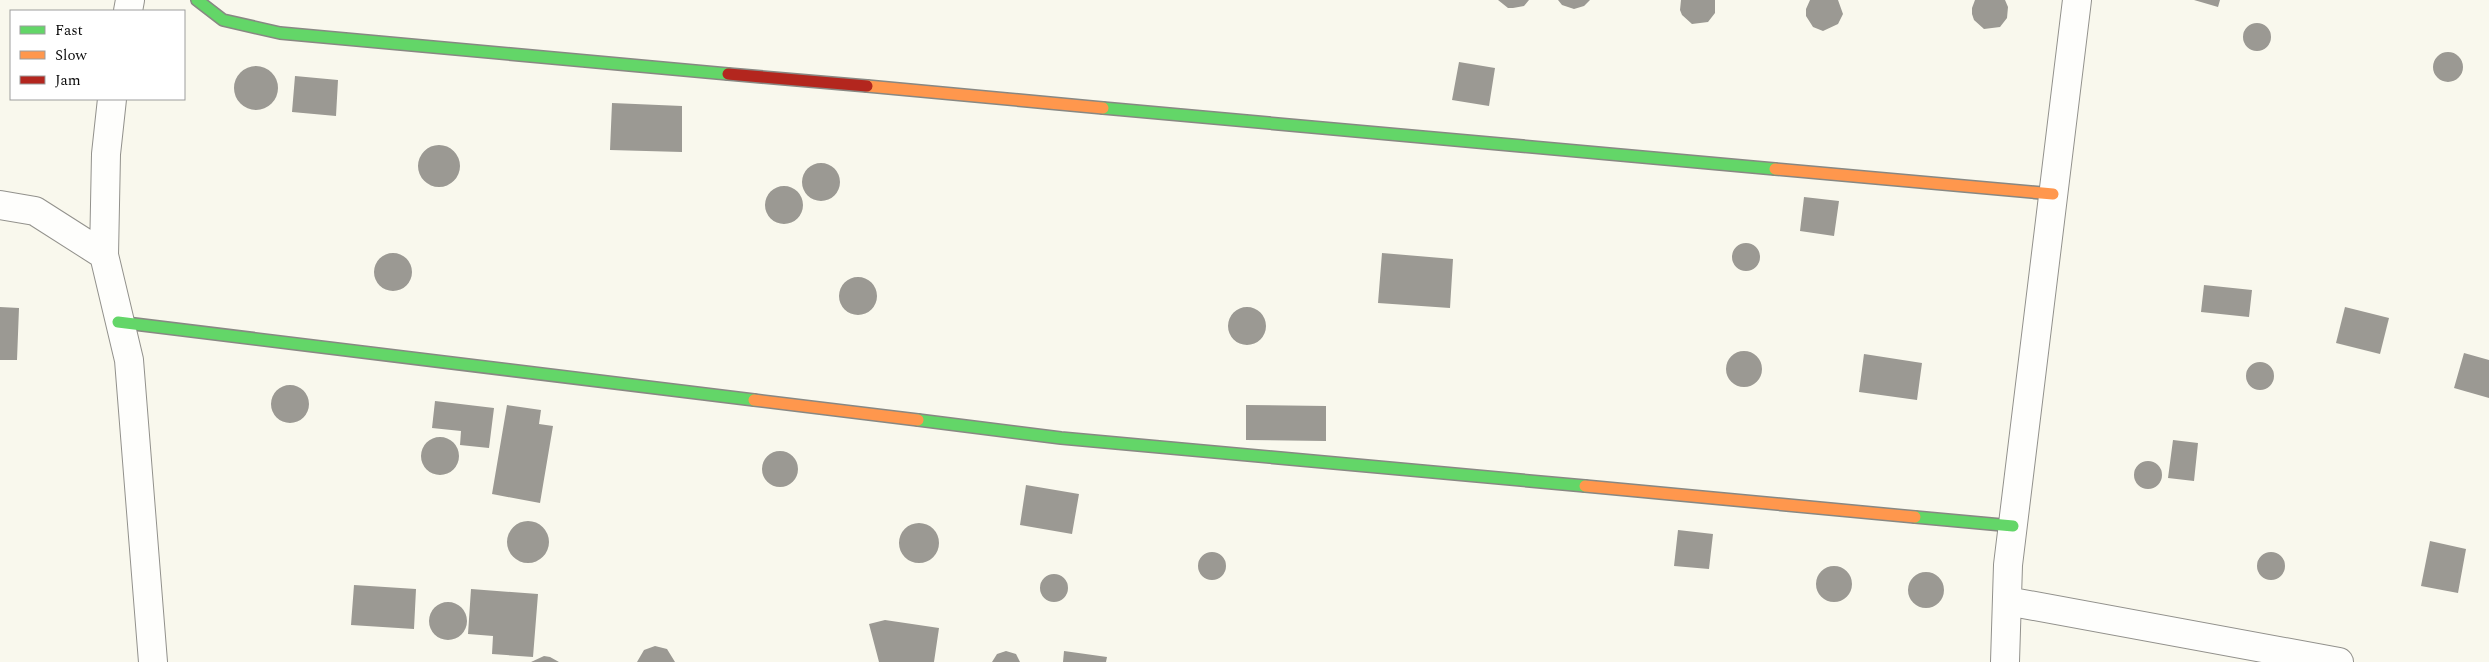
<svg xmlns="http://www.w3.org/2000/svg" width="2489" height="662" font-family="Spectral,serif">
	<rect width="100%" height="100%" fill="#f9f8ed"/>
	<path fill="#9b9993" d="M 1498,0 L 1529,0 L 1524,6 L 1513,8 L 1508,8 Z
		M 1558,0 L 1590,0 L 1584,6 L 1574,9 L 1562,5 Z
		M 1681,0 L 1715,0 L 1715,13 L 1708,22 L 1692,24 L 1682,15 L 1680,10 Z
		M 1810,0 L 1838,0 L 1843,14 L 1838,24 L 1823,31 L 1813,27 L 1806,16 L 1806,9 Z
		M 1975,0 L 2005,0 L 2008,7 L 2007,18 L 2000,27 L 1984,29 L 1974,20 L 1972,14 L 1972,8 Z
		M 2194,0 L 2220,0 L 2218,7 Z
		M2243 37a14 14 0 1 1 28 0a14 14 0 1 1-28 0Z
		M2433 67a15 15 0 1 1 30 0a15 15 0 1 1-30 0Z
		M 1459,62 L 1495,68 L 1489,106 L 1452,100 Z
		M234 88a22 22 0 1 1 44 0a22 22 0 1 1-44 0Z
		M 295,76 L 338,80 L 336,116 L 292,112 Z
		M 612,103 L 682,106 L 682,152 L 610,150 Z
		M418 166a21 21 0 1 1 42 0a21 21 0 1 1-42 0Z
		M802 182a19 19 0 1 1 38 0a19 19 0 1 1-38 0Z
		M765 205a19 19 0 1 1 38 0a19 19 0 1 1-38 0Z
		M 1804,197 L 1839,201 L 1834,236 L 1800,231 Z
		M1732 257a14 14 0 1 1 28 0a14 14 0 1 1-28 0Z
		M 1382,253 L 1453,259 L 1450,308 L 1378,303 Z
		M374 272a19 19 0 1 1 38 0a19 19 0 1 1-38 0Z
		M839 296a19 19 0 1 1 38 0a19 19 0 1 1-38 0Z
		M 2204,285 L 2252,290 L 2249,317 L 2201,312 Z
		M 0,307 L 19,308 L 17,360 L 0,360 Z
		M 2345,307 L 2389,318 L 2380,354 L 2336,343 Z
		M1228 326a19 19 0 1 1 38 0a19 19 0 1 1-38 0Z
		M1726 369a18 18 0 1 1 36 0a18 18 0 1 1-36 0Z
		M 2464,353 L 2489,360 L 2489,398 L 2454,388 Z
		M 1864,354 L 1922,363 L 1917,400 L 1859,392 Z
		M2246 376a14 14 0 1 1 28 0a14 14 0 1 1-28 0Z
		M271 404a19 19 0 1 1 38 0a19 19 0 1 1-38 0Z
		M 435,401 L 494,408 L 489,448 L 460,445 L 461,431 L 432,428 Z
		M 507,405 L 541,410 L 539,424 L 553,426 L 540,503 L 492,494 Z
		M 1246,405 L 1326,406 L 1326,441 L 1246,440 Z
		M421 456a19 19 0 1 1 38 0a19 19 0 1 1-38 0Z
		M 2173,440 L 2198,443 L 2194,481 L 2168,478 Z
		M762 469a18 18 0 1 1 36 0a18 18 0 1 1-36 0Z
		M2134 475a14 14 0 1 1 28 0a14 14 0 1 1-28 0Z
		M 1026,485 L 1079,494 L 1072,534 L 1020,525 Z
		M507 542a21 21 0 1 1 42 0a21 21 0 1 1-42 0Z
		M899 543a20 20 0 1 1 40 0a20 20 0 1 1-40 0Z
		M 1678,530 L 1713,534 L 1709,569 L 1674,566 Z
		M 2430,541 L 2466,549 L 2458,593 L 2421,586 Z
		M2257 566a14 14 0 1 1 28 0a14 14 0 1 1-28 0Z
		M1198 566a14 14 0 1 1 28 0a14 14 0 1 1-28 0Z
		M1816 584a18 18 0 1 1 36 0a18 18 0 1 1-36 0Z
		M1908 590a18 18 0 1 1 36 0a18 18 0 1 1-36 0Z
		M1040 588a14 14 0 1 1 28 0a14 14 0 1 1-28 0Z
		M 354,585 L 416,589 L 414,629 L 351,625 Z
		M 471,589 L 538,594 L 533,657 L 492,654 L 493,636 L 468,634 Z
		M429 621a19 19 0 1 1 38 0a19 19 0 1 1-38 0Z
		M 885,620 L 939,628 L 934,662 L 879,662 L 869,624 Z
		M 655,646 L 667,649 L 675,662 L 637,662 L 644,650 Z
		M 1006,651 L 1016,654 L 1020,662 L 992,662 L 997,654 Z
		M 1064,651 L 1107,657 L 1106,662 L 1063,662 Z
		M 544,656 L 550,657 L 559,662 L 531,662 Z"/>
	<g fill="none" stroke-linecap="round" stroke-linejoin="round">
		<g stroke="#92918c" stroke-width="30">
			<path id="street" d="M 128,11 L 130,0
				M 112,99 L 106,154 L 104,255 L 129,360 L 153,662
				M 0,205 L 35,211 L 104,255
				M 2007,601 L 2339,662
				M 2005,662 L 2008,565 L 2077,0"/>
		</g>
		<g stroke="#888883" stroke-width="14">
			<path id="fast" d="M 197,0 L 223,20 L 280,33 L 728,74
				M 1103,108 L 1775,169
				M 118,322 L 754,400
				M 918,420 L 1061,438 L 1585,486
				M 1915,517 L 2013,526"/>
		</g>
		<g stroke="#888883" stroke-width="14">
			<path id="slow" d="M 867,86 L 1103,108
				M 1775,169 L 2053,194
				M 754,400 L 918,420
				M 1585,486 L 1915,517"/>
		</g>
		<g stroke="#888883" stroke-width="14">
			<path id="jam" d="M 728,74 L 867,86"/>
		</g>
		<use href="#street" stroke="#fefefc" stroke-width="28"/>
		<use href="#fast" stroke="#63d668" stroke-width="11"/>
		<use href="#slow" stroke="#ff974d" stroke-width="11"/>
		<use href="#jam" stroke="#b3261e" stroke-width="11"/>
	</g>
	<rect x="10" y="10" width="175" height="90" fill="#ffffff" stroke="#9d9d9d"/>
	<rect x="20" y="26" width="25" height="8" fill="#63d668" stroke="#9d9d9d"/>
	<text x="55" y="35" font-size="15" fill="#0a0a0a">Fast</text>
	<rect x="20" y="51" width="25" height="8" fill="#ff974d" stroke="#9d9d9d"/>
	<text x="55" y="60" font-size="15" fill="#0a0a0a">Slow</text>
	<rect x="20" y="76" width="25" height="8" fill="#b3261e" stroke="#9d9d9d"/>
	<text x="55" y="85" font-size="15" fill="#0a0a0a">Jam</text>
</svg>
